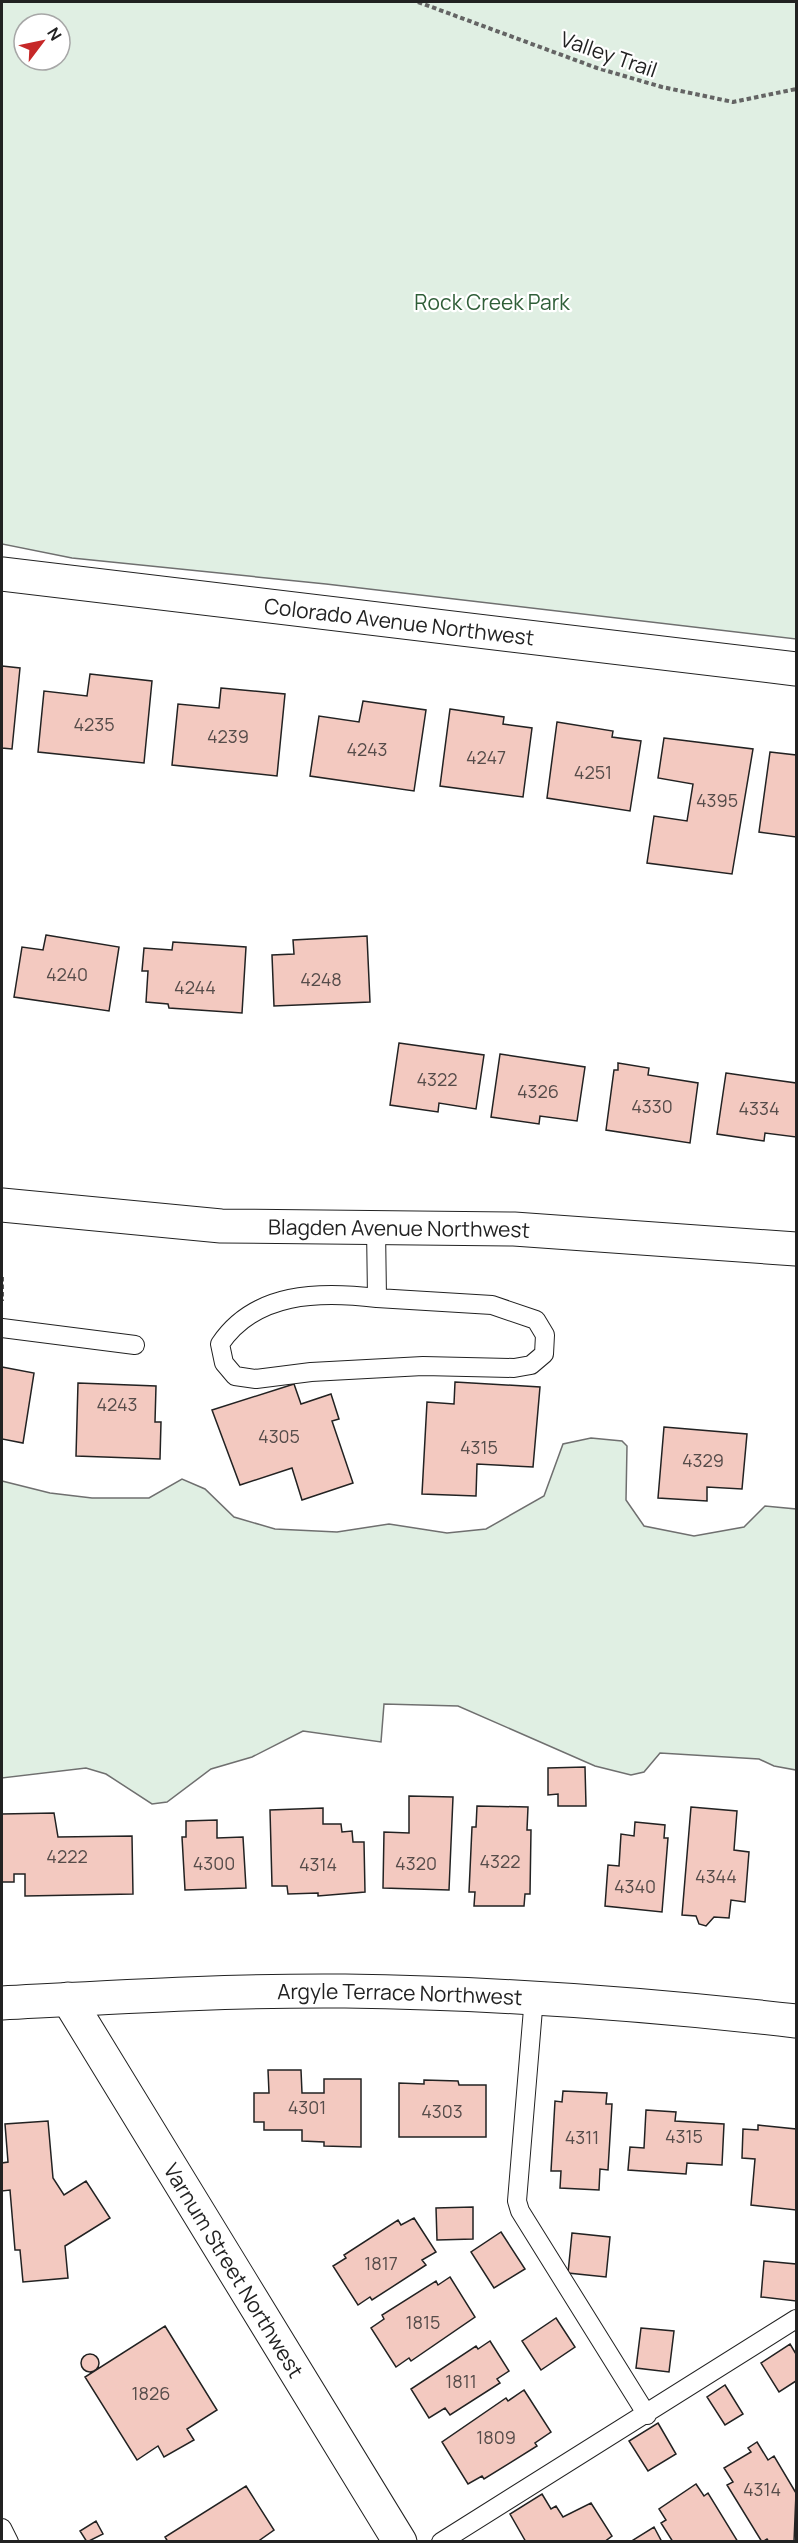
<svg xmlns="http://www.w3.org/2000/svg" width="798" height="2543" font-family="Manrope,sans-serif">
	<rect width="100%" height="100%" fill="#fff"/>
	<path fill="#e0efe3" stroke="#6f6f6f" stroke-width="1.5" fill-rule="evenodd" d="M 2,2 L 796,2 L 796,639 L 326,584 L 72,558 L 2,544 ZM 24,24 L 60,24 L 60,60 L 24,60 Z
		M 591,1438 L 622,1441 L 627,1446 L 626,1500 L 644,1526 L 694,1536 L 744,1527 L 765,1506 L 796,1509 L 796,1770 L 774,1766 L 759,1759 L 660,1753 L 644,1772 L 631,1775 L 595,1766 L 458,1706 L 384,1704 L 381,1742 L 303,1731 L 252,1757 L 211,1769 L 167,1802 L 152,1804 L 106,1774 L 86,1768 L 2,1778 L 2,1481 L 50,1493 L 92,1498 L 149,1498 L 182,1479 L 205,1489 L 234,1517 L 275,1529 L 337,1532 L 389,1524 L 447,1533 L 486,1529 L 544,1496 L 563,1444 Z"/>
	<path fill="#f3c9c0" stroke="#222" stroke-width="1.5" d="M 2,666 L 20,668 L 12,749 L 2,748 Z
		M 90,674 L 152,681 L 144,763 L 38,752 L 44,691 L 87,696 Z
		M 221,688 L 285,694 L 277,776 L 172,765 L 178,704 L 219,708 Z
		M 363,701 L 426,710 L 414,791 L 310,776 L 319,716 L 359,722 Z
		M 450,709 L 504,717 L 503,724 L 532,728 L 523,797 L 440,786 Z
		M 557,722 L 613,731 L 612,737 L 641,741 L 630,811 L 547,798 Z
		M 664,738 L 753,749 L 732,874 L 647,863 L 654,816 L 687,821 L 693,784 L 658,778 Z
		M 770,752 L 796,755 L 796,837 L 759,832 Z
		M 46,935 L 119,947 L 109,1011 L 14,997 L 22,947 L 43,950 Z
		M 367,936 L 370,1002 L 274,1006 L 272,955 L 294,954 L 293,940 Z
		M 173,942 L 246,947 L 242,1013 L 169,1008 L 168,1004 L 146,1002 L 148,971 L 142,971 L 144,948 L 172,950 Z
		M 399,1043 L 484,1055 L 476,1109 L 439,1103 L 438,1112 L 390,1105 Z
		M 500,1054 L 585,1067 L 577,1121 L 540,1116 L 539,1124 L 491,1117 Z
		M 618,1063 L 649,1068 L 648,1075 L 698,1083 L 690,1143 L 606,1130 L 614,1070 L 618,1070 Z
		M 726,1073 L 796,1083 L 796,1137 L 765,1133 L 764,1141 L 717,1134 Z
		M 2,1367 L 34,1373 L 23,1443 L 2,1439 Z
		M 455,1382 L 540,1387 L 533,1467 L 477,1464 L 476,1496 L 422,1494 L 427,1402 L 454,1404 Z
		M 78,1383 L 156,1386 L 155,1422 L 161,1422 L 160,1459 L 76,1456 Z
		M 294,1384 L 301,1404 L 331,1394 L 339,1419 L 332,1421 L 353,1483 L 302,1500 L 292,1468 L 240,1485 L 212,1410 Z
		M 664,1427 L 747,1434 L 742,1489 L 707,1487 L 707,1501 L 658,1498 Z
		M 585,1767 L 586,1806 L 558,1806 L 558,1794 L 548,1795 L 548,1768 Z
		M 409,1796 L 453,1797 L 449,1890 L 383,1888 L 384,1832 L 409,1833 Z
		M 477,1806 L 528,1807 L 527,1830 L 531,1830 L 530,1894 L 525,1894 L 524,1906 L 474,1906 L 475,1892 L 469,1892 L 472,1827 L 476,1827 Z
		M 691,1807 L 737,1811 L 734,1850 L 749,1852 L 745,1902 L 731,1900 L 729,1918 L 714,1917 L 706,1926 L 699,1924 L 696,1916 L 682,1915 Z
		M 323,1808 L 323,1824 L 341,1824 L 342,1832 L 352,1831 L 353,1842 L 364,1842 L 365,1892 L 318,1896 L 318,1893 L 288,1894 L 287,1886 L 272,1886 L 270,1810 Z
		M 54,1813 L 58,1837 L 132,1836 L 133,1894 L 25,1896 L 25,1874 L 14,1874 L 14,1882 L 2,1882 L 2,1814 Z
		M 217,1820 L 217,1838 L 243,1837 L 246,1888 L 185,1890 L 182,1837 L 186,1837 L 186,1821 Z
		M 635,1822 L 665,1825 L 664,1838 L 668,1838 L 662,1912 L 605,1906 L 608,1865 L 619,1866 L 621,1834 L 634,1836 Z
		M 268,2070 L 301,2070 L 302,2093 L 324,2093 L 324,2079 L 361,2079 L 361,2147 L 324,2146 L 324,2142 L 302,2141 L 302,2130 L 264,2130 L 264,2122 L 254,2122 L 254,2093 L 269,2093 Z
		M 424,2080 L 458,2081 L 459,2085 L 486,2085 L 486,2137 L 399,2137 L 399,2083 L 424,2084 Z
		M 563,2091 L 607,2093 L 606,2104 L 612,2104 L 608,2170 L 600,2169 L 599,2190 L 560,2188 L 561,2171 L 551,2171 L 555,2101 L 562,2102 Z
		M 646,2110 L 676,2112 L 675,2121 L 724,2124 L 722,2165 L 687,2163 L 686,2174 L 628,2170 L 630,2147 L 644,2148 Z
		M 48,2121 L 53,2178 L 64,2195 L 86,2181 L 110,2218 L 65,2246 L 68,2278 L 23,2282 L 20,2250 L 15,2250 L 10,2190 L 2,2191 L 2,2163 L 8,2162 L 5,2124 Z
		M 758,2125 L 796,2129 L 796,2210 L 751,2205 L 755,2159 L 742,2158 L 743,2129 L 758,2130 Z
		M 473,2207 L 473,2239 L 437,2240 L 436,2208 Z
		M 414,2218 L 436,2252 L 422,2260 L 426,2265 L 372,2300 L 370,2297 L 358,2305 L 333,2266 L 346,2258 L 344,2255 L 398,2220 L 401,2225 Z
		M 501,2232 L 525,2269 L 494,2288 L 471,2252 Z
		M 572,2233 L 610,2237 L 606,2277 L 568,2273 Z
		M 764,2261 L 796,2264 L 796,2301 L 761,2297 Z
		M 450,2277 L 475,2317 L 411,2361 L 409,2358 L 396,2367 L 371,2328 L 384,2319 L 382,2315 L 436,2281 L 438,2285 Z
		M 556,2318 L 575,2347 L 541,2370 L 522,2341 Z
		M 165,2326 L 217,2410 L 187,2429 L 194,2440 L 164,2457 L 158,2446 L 137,2460 L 85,2377 Z
		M 641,2328 L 674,2331 L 669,2372 L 636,2368 Z
		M 490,2341 L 509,2371 L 497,2379 L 500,2383 L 450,2415 L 445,2408 L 429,2418 L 411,2389 L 476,2346 L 478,2349 Z
		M 790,2344 L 796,2354 L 796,2381 L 779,2392 L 761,2363 Z
		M81 2363a9 9 0 1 1 18 0a9 9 0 1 1-18 0Z
		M 725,2385 L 743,2414 L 725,2425 L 707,2397 Z
		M 524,2390 L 551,2432 L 535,2443 L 537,2446 L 484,2479 L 482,2476 L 468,2484 L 442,2442 L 506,2398 L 508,2401 Z
		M 658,2423 L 676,2454 L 648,2471 L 629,2441 Z
		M 757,2442 L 768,2460 L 774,2456 L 796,2493 L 794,2542 L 769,2542 L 767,2539 L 762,2542 L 727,2485 L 733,2482 L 724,2468 L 751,2452 L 748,2448 Z
		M 696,2484 L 704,2496 L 708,2493 L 738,2542 L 673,2542 L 661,2523 L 666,2520 L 659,2509 Z
		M 246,2486 L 274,2530 L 257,2542 L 168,2542 L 165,2537 Z
		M 542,2494 L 551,2509 L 556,2506 L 563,2517 L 591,2503 L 612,2536 L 604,2542 L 526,2542 L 510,2514 Z
		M 96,2521 L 103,2534 L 87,2542 L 80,2531 Z
		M 654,2527 L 662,2542 L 630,2542 Z"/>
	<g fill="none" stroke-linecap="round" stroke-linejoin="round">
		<g stroke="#222" stroke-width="20">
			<path id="service" d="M 376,1227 L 377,1298 L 492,1305 L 536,1320 L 545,1335 L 544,1354 L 531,1365 L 514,1368 L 423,1366 L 311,1372 L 256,1379 L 235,1376 L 224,1363 L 220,1344 C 255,1292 319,1291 377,1298
				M 2,1328 L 135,1345
				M 534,1997 L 517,2201 L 520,2211 L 647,2415
				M 2,2528 L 9,2542
				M 441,2542 L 796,2319"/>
		</g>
		<g stroke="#222" stroke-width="35">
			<g id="minor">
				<path id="s1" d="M 2,574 L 796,669"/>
				<path id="s2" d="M 68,1999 L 400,2542"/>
				<path id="s3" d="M 2,2003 C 116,1997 231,1990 345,1991 C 497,1993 646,2004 796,2021"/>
			</g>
		</g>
		<g stroke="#222" stroke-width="35">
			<g id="secondary">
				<path id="s4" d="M 2,1205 L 221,1226 L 514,1229 L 796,1249"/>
			</g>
		</g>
		<path stroke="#646464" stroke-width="4" stroke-dasharray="4.5 3" stroke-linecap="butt" d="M 418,2 L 597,68 L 662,87 L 733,102 L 796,89
			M 2,1277 L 2,1301"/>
		<use href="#service" stroke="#fff" stroke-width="18"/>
		<use href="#minor" stroke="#fff" stroke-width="33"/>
		<use href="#secondary" stroke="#fff" stroke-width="33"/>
	</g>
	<g text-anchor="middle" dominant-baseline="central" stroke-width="4.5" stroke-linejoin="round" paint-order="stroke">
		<g font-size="18" fill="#564c4a">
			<text x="94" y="724">4235</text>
			<text x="228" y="736">4239</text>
			<text x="367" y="749">4243</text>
			<text x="486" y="757">4247</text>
			<text x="593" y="772">4251</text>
			<text x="717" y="800">4395</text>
			<text x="67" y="974">4240</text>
			<text x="321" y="979">4248</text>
			<text x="195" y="987">4244</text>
			<text x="437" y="1079">4322</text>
			<text x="538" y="1091">4326</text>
			<text x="652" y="1106">4330</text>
			<text x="759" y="1108">4334</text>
			<text x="117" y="1404">4243</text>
			<text x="279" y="1436">4305</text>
			<text x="479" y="1447">4315</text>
			<text x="703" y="1460">4329</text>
			<text x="67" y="1856">4222</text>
			<text x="500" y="1861">4322</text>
			<text x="214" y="1863">4300</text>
			<text x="416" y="1863">4320</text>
			<text x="318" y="1864">4314</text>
			<text x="716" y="1876">4344</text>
			<text x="635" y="1886">4340</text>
			<text x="307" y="2107">4301</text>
			<text x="442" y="2111">4303</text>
			<text x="684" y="2136">4315</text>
			<text x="582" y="2137">4311</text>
			<text x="381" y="2263">1817</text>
			<text x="423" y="2322">1815</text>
			<text x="461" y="2381">1811</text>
			<text x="151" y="2393">1826</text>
			<text x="496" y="2437">1809</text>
			<text x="762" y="2489">4314</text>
		</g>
		<g font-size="21" fill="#222" stroke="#fff">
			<text transform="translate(609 54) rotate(19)">Valley Trail</text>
			<text stroke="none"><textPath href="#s1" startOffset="400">Colorado Avenue Northwest</textPath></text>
			<text stroke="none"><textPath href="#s4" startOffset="398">Blagden Avenue Northwest</textPath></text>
			<text stroke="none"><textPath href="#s3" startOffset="398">Argyle Terrace Northwest</textPath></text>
			<text stroke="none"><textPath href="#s2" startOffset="318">Varnum Street Northwest</textPath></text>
		</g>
		<g font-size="21" fill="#2f5e38" stroke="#fff">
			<text x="492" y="302">Rock Creek Park</text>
		</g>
	</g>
	<rect width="798" height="2543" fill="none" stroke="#222222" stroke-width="6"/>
	<g transform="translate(42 42) rotate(58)"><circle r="28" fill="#ffffff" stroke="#a7a7a7" stroke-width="1.5"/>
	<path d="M0-4.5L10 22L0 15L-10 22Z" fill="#c62828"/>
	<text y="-9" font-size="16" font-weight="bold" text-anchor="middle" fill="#222222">N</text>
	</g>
</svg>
